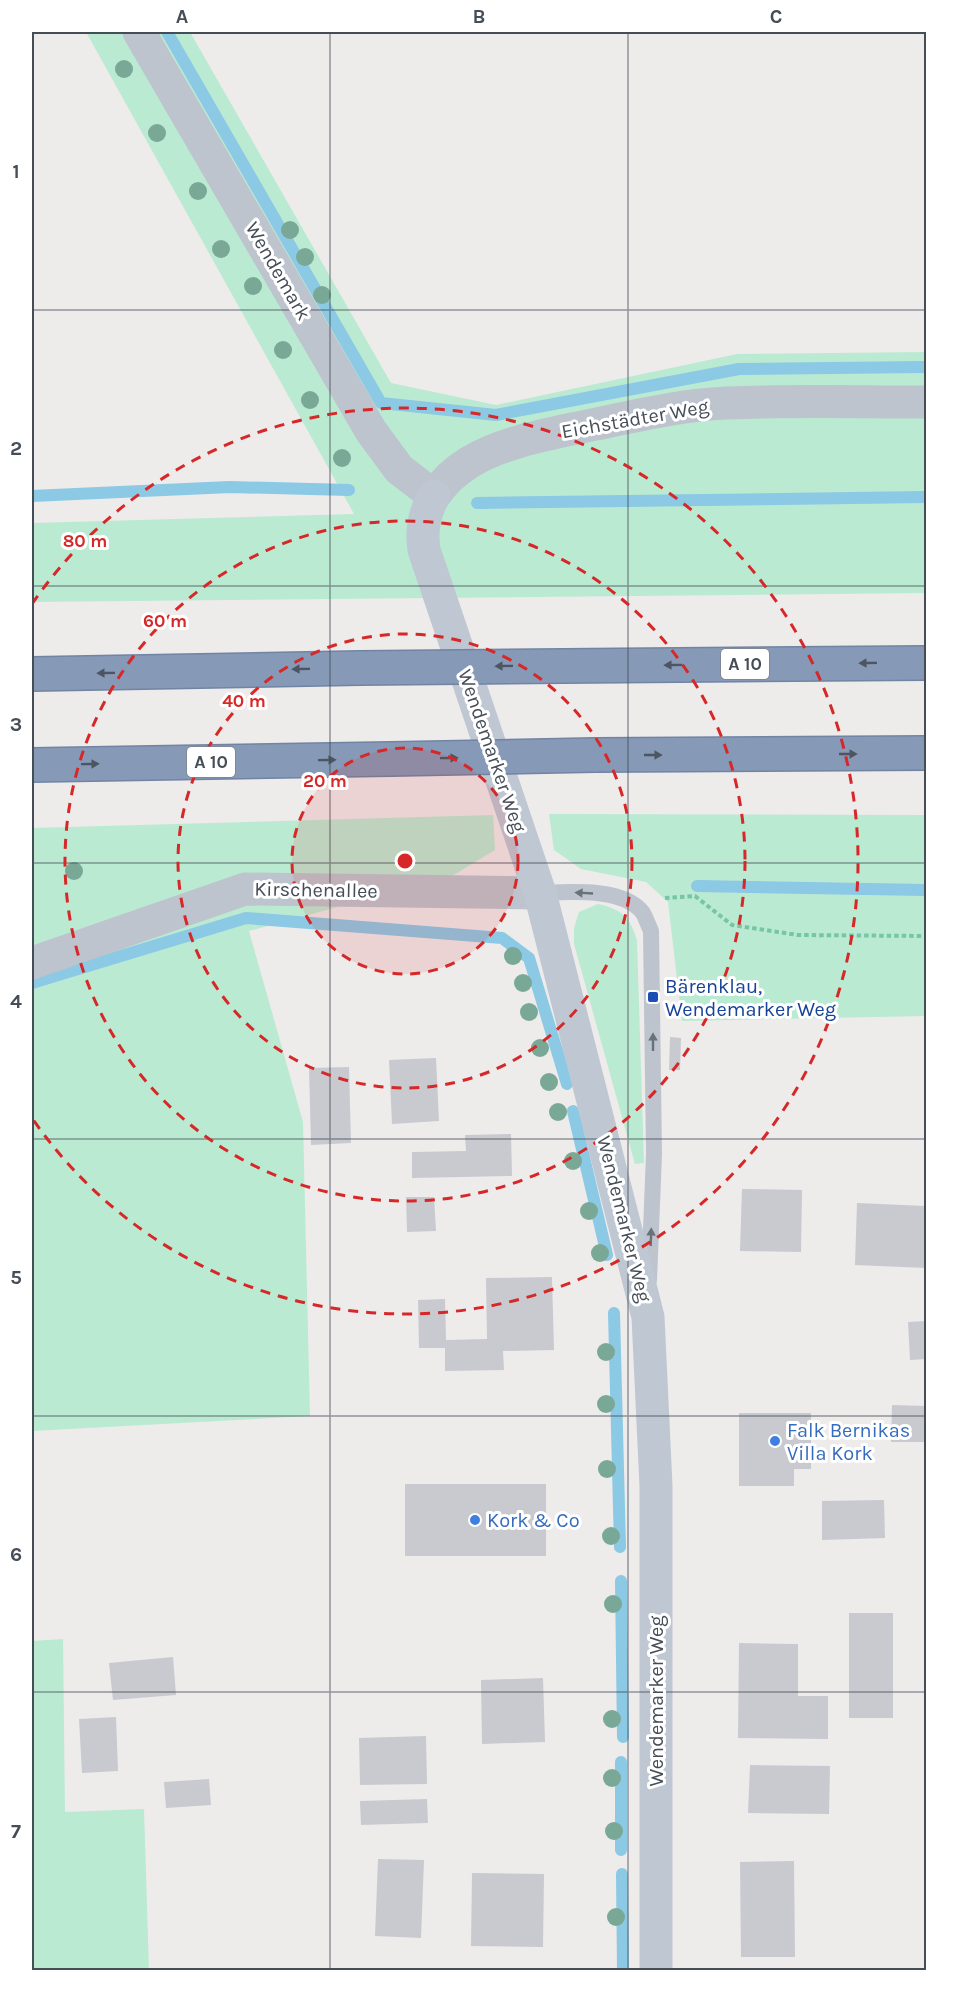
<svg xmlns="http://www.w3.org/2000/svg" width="958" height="2002" font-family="Karla,sans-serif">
	<rect width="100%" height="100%" fill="#eeebeb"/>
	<path fill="#bbead2" d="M 86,32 L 190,32 L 391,383 L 496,405 L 737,354 L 926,352 L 926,593 L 32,602 L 32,523 L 354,514 Z
		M 549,814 L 926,815 L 926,1016 L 682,1021 L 668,902 L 646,882 L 581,869 L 554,850 Z
		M 493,815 L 495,850 L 452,876 L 249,931 L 303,1122 L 310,1416 L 32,1431 L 32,828 Z
		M 598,904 C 622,909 631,918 637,941 L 644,1163 L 635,1164 L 574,944 L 574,928 L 579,912 Z
		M 63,1639 L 65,1812 L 144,1809 L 149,1970 L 32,1970 L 32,1641 Z"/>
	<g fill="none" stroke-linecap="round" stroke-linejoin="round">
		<path stroke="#8bc9e4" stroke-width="12" d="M 167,32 L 381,403 L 496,415 L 739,369 L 926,367
			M 32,496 L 230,487 L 349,490
			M 477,503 L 926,497
			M 697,886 L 926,890
			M 32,983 L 246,918 L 502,938 L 529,958 L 567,1084
			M 573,1111 L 607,1255
			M 614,1313 L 620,1547
			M 621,1581 L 623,1737
			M 621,1850 L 621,1762
			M 622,1874 L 623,1970"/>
	</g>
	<path fill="#c8cad0" d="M 670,1037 L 681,1038 L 680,1070 L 669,1070 Z
		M 436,1058 L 439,1121 L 392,1124 L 389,1060 Z
		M 349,1067 L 351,1143 L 311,1145 L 309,1068 Z
		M 511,1134 L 512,1176 L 412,1178 L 412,1152 L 466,1151 L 465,1135 Z
		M 742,1189 L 802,1190 L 801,1252 L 740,1251 Z
		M 406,1197 L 434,1197 L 436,1231 L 407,1232 Z
		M 857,1203 L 926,1206 L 926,1268 L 855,1265 Z
		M 552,1277 L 554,1350 L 503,1351 L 504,1370 L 445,1371 L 445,1348 L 419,1348 L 418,1300 L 445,1299 L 446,1340 L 487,1339 L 486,1278 Z
		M 926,1321 L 926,1359 L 910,1360 L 908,1322 Z
		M 892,1405 L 926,1406 L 926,1442 L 891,1442 Z
		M 739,1413 L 811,1413 L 811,1469 L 794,1469 L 794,1486 L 739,1486 Z
		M 405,1484 L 546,1484 L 546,1556 L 405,1556 Z
		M 884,1500 L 885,1538 L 822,1540 L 822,1501 Z
		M 849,1613 L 893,1613 L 893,1718 L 849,1718 Z
		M 739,1643 L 798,1644 L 798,1696 L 828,1696 L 828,1739 L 738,1738 Z
		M 173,1657 L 176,1695 L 113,1700 L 109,1663 Z
		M 543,1678 L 545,1742 L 482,1744 L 481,1680 Z
		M 116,1717 L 118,1771 L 82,1773 L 79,1719 Z
		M 426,1736 L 427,1784 L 360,1785 L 359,1738 Z
		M 750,1765 L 830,1766 L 829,1814 L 748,1813 Z
		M 209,1779 L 211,1805 L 166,1808 L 164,1782 Z
		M 427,1799 L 428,1823 L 361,1825 L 360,1801 Z
		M 378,1859 L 424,1860 L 421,1938 L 375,1936 Z
		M 794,1861 L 795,1957 L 741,1957 L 740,1862 Z
		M 472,1873 L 544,1874 L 543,1947 L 471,1946 Z"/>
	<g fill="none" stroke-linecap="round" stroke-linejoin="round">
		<g stroke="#7184a3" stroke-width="36">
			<path id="highway" d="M 563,666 L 926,663
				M 32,674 L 360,668
				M 595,755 L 926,753
				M 32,765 L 391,759"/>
		</g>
		<path stroke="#76c5a6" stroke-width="4" stroke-dasharray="4.5 3" stroke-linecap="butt" d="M 665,898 L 695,896 L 732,925 L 798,935 L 926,936"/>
		<path stroke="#bdc4cd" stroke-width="16" d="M 540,893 C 569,892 624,887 643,913 C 646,918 648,925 651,931 L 654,1154 L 649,1280"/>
		<path stroke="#bdc4cd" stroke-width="33" d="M 139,32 L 371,431 L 399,469 L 434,496 C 444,481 455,471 470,462 C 507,440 555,433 596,424 C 639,415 682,405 726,403 C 793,400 860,402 926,402
			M 32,963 L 245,889 L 540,893"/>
		<path stroke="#bfc7d3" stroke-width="33" d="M 434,496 C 424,513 421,530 424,550 L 540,893 L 648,1317 L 656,1486 L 656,1970"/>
		<use href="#highway" stroke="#8699b7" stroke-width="33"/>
		<g stroke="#7184a3" stroke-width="36" stroke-linecap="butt">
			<path id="highway-bridge" d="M 360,668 L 563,666
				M 391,759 L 595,755"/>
		</g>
		<use href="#highway-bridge" stroke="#8699b7" stroke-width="33"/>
	</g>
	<g fill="#7aa896">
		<circle cx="124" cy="69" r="9"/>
		<circle cx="157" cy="133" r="9"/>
		<circle cx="198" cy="191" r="9"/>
		<circle cx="290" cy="230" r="9"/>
		<circle cx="221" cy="249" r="9"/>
		<circle cx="305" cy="257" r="9"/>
		<circle cx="253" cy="286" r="9"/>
		<circle cx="322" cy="295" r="9"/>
		<circle cx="283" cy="350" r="9"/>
		<circle cx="310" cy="400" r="9"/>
		<circle cx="342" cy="458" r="9"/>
		<circle cx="74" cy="871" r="9"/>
		<circle cx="513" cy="956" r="9"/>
		<circle cx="523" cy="983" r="9"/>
		<circle cx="529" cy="1012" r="9"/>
		<circle cx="540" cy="1048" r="9"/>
		<circle cx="549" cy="1082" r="9"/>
		<circle cx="558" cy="1112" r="9"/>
		<circle cx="573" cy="1161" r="9"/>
		<circle cx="589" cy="1211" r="9"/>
		<circle cx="600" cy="1253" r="9"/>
		<circle cx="606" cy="1352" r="9"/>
		<circle cx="606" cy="1404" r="9"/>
		<circle cx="607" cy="1469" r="9"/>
		<circle cx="611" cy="1536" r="9"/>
		<circle cx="613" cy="1604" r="9"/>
		<circle cx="612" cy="1719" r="9"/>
		<circle cx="612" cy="1778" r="9"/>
		<circle cx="614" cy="1831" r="9"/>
		<circle cx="616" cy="1917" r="9"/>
	</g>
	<defs><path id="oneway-solid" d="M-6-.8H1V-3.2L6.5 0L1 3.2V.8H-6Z" transform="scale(1.5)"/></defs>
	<g fill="#4c5561">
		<use href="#oneway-solid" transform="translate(868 663) rotate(179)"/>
		<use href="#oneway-solid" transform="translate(673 665) rotate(179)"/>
		<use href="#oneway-solid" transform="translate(504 666) rotate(179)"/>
		<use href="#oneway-solid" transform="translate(301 669) rotate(179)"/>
		<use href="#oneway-solid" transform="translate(106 673) rotate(179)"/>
		<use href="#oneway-solid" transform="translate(848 754)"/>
		<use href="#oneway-solid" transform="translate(653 755)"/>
		<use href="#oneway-solid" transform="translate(449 758) rotate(-1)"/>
		<use href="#oneway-solid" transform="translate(327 760) rotate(-1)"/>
		<use href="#oneway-solid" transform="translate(90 764) rotate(-1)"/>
	</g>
	<g fill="#69717a">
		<use href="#oneway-solid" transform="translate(584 893) rotate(-177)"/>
		<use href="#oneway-solid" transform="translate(653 1042) rotate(-90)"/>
		<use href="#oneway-solid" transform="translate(651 1237) rotate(-88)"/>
	</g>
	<path fill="none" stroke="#454d57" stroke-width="1.5" stroke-opacity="0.55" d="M 330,32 L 330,1970M 628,32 L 628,1970M 32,310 L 926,310M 32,586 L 926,586M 32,863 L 926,863M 32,1139 L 926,1139M 32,1416 L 926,1416M 32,1692 L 926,1692"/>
	<circle cx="405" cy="861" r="113" fill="#d62828" fill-opacity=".12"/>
	<g fill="none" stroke="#d62828" stroke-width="3" stroke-dasharray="10 8">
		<circle cx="405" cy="861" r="113"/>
		<circle cx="405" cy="861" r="227"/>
		<circle cx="405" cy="861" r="340"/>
		<path d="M32 604A453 453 0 1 1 32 1118"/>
	</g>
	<rect fill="#1a4fb4" stroke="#fff" stroke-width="2" x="647" y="991" width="12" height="12" rx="3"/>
	<g fill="#3f7fe0" stroke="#fff" stroke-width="2">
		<circle cx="775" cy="1441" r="6"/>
		<circle cx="475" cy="1520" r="6"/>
	</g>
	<g text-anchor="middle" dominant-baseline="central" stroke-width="6" stroke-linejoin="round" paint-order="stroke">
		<g fill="#fff" stroke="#7d8289" stroke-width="1.5">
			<rect x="721" y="649" width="48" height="30" rx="4.5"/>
			<rect x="187" y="747" width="48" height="30" rx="4.5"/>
		</g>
		<g font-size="18" font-weight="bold" fill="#454d57">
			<text x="745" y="664">A 10</text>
			<text x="211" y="762">A 10</text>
		</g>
		<g font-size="20" fill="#454d57" stroke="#fff">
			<text transform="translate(278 271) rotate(60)">Wendemark</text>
			<text transform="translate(635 419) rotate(-10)">Eichstädter Weg</text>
			<text transform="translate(492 751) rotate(71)">Wendemarker Weg</text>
			<text transform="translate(316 890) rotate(1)">Kirschenallee</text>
			<text transform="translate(624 1219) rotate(76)">Wendemarker Weg</text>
			<text transform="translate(656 1701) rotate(-90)">Wendemarker Weg</text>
		</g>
		<g font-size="20" fill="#164399" stroke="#fff" text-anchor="start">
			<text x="665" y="986">Bärenklau,<tspan x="665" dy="23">Wendemarker Weg</tspan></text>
		</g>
		<g font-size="20" fill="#366cbe" stroke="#fff" text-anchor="start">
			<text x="787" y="1430">Falk Bernikas<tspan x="787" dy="23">Villa Kork</tspan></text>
			<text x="487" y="1520">Kork &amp; Co</text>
		</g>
	</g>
	<circle cx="405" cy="861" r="9" fill="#d62828" stroke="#fff" stroke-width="3"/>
	<g font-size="18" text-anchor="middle" font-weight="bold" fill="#d62828" stroke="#fff" stroke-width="6" stroke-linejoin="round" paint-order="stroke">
		<text x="85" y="547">80 m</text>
		<text x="165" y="627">60 m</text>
		<text x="244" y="707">40 m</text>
		<text x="325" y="787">20 m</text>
	</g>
	<rect width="958" height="2002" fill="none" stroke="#ffffff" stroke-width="66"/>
	<rect x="33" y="33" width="892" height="1936" fill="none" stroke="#454d57" stroke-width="2"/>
	<g font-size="20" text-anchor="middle" font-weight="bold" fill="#454d57">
		<text x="182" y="23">A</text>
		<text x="479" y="23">B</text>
		<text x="776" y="23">C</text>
		<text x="16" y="178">1</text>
		<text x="16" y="455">2</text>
		<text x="16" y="731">3</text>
		<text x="16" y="1008">4</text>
		<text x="16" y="1284">5</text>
		<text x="16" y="1561">6</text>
		<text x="16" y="1838">7</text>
	</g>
</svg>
